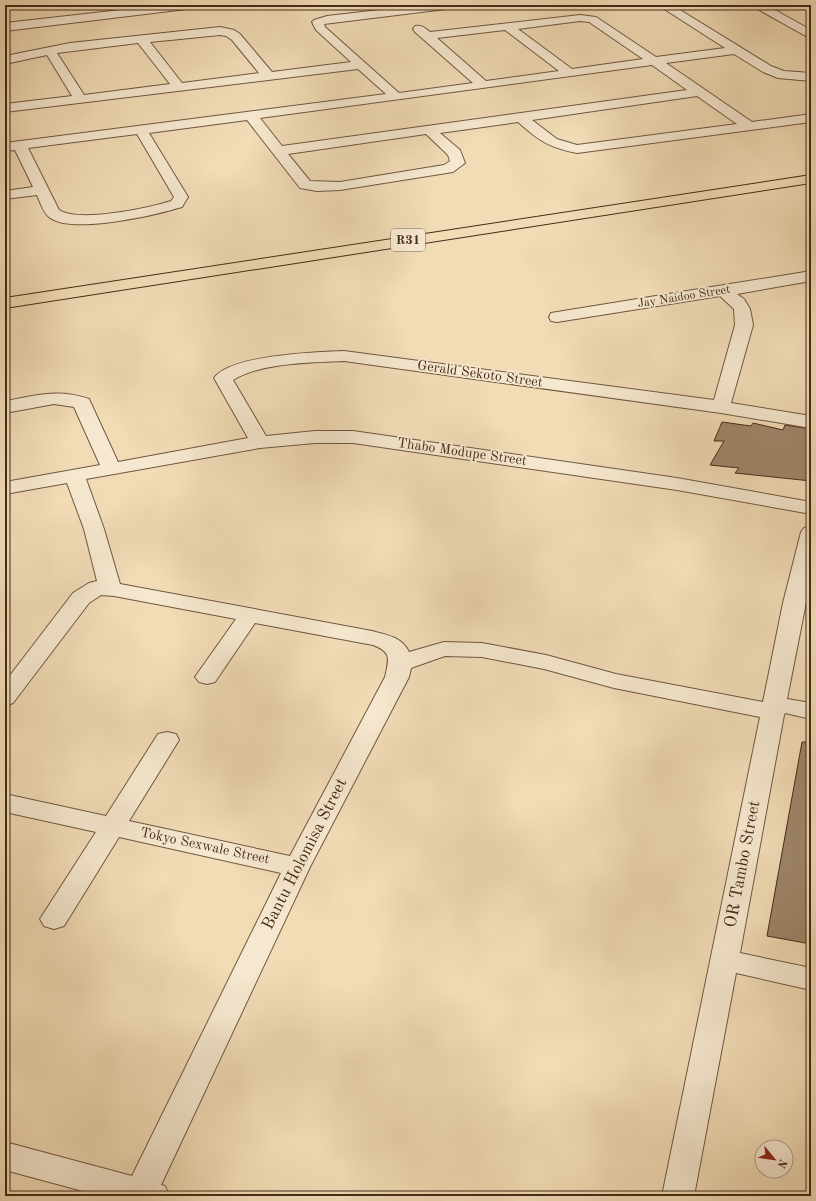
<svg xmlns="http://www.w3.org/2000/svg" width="816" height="1201" font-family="'Old Standard TT',serif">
	<rect width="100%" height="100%" fill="#f1dcb6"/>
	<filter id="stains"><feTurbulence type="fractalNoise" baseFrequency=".005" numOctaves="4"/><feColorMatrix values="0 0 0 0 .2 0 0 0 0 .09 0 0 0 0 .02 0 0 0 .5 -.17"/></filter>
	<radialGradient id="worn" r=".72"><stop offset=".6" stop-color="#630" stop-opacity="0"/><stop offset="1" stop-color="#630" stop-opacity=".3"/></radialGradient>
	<path fill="#9e876a" stroke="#452b18" d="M 722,422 L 751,426 L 753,423 L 783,430 L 785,425 L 811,429 L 811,481 L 735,473 L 739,468 L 710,465 L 724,441 L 714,441 Z
		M 802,742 L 811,742 L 811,944 L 767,936 Z"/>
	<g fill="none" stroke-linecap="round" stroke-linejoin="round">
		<g stroke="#705740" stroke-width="2">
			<path id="street" d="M 165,5 L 201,5 L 199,7 L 195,8 L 5,31 L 5,23 Z
				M 423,5 L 460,5 L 458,7 L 454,8 L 324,24 L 325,27 L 399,93 L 473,83 L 415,32 L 413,29 L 415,26 C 422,25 425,28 430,32 L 580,15 L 596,17 L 656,57 L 725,48 L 658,5 L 672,5 L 771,66 L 784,71 L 811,73 L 811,81 L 778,78 L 763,72 L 734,54 L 666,63 L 752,122 L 811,114 L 811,122 L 577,153 C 550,148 538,140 518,122 L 440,133 L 460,150 L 465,163 L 453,172 L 340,190 L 317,191 L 300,188 L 247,120 L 149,133 L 188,197 L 182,207 C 156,215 70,235 49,217 C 43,212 40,202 37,195 L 5,199 L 5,191 L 33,187 L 15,150 L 5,151 L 5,143 L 386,94 L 358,69 L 5,112 L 5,104 L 72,96 L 47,55 L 5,64 L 5,56 L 70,43 L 220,27 L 234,30 L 240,34 L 272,72 L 351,62 L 316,30 L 312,22 L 314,20 L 327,16 ZM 580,21 L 589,22 L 643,59 L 572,69 L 518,29 ZM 505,30 L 559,71 L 486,81 L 437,38 ZM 220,35 L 226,36 L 232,40 L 259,73 L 182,83 L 150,42 ZM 138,43 L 170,84 L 84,95 L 57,53 ZM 652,65 L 687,90 L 282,146 L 260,118 ZM 697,96 L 737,124 L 577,145 L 557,139 L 532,120 ZM 137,134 L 174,197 L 171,201 C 149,208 79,223 59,210 L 28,148 ZM 426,134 L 448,155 L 450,161 L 444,165 L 340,182 L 310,181 L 288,154 Z
				M 752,5 L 766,5 L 811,30 L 811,39 L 754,7 Z
				M 811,271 L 811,281 L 737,294 L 744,299 L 750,309 L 753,325 L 731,403 L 811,416 L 811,428 L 721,413 L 344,361 C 309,363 263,362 233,380 L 266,436 L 315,431 L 353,431 L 677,478 L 811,502 L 811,514 L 677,490 L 353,443 L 315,443 L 260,448 L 86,479 L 104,529 L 120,584 L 372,631 C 387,635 402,637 409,652 L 444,642 L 482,643 L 546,655 L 616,674 L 763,702 L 783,603 L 801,532 L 804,528 L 811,526 L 811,577 L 787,699 L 811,703 L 811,719 L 785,713 L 784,715 L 740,953 L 811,968 L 811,990 L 736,973 L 694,1196 L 662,1196 L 760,717 L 614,688 L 544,669 L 482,657 L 445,656 L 411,668 L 409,677 L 310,867 L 161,1185 L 165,1186 L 169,1196 L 101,1196 L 5,1170 L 5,1142 L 132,1176 L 281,873 L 119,837 L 64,926 L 54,929 L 44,926 L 40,919 L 96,832 L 5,812 L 5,794 L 106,816 L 158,734 L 167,732 L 176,734 L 179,740 L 129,821 L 290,856 L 385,677 C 389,659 392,652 373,645 L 255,623 L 215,682 L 207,684 L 199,682 L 195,677 L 236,619 L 114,596 L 101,595 L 89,603 L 13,703 L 5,706 L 5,682 L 73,593 L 89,583 L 97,581 L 84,529 L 67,483 L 5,494 L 5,482 L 100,465 L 74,407 L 54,404 L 5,413 L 5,401 C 35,396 58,388 89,399 L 118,462 L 248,438 L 214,378 C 230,355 316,352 344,351 L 714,400 L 735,325 L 734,309 L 720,296 L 557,322 L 551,321 L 549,317 L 551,313 L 557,312 Z"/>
		</g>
		<g stroke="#452b18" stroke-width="2">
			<path id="primary" d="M 811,175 L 811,183 L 5,308 L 5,298 Z"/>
		</g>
		<use href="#street" fill="#f6e8d0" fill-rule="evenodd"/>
		<use href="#primary" fill="#f1dcb6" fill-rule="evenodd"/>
	</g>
	<g text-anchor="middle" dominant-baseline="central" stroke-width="3.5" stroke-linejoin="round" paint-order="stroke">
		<g font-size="12" fill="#452b18" stroke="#f6e8d0">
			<text transform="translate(684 297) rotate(-9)">Jay Naidoo Street</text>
		</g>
		<rect fill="#f6e8d0" stroke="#7a644f" stroke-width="1" x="391" y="229" width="34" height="22" rx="3"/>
		<g font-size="13" font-weight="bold" fill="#452b18">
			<text x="408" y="240">R31</text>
		</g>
		<g font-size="14" fill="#452b18" stroke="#f6e8d0">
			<text transform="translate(480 374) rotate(8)">Gerald Sekoto Street</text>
			<text transform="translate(462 452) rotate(8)">Thabo Modupe Street</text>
			<text transform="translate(205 846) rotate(12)">Tokyo Sexwale Street</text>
		</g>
		<g font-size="17" fill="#452b18" stroke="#f6e8d0">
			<text transform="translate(305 854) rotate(-63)">Bantu Holomisa Street</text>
			<text transform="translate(743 864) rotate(-79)">OR Tambo Street</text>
		</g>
	</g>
	<rect width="816" height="1201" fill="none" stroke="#f1dcb6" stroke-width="20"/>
	<rect x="6" y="6" width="804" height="1189" fill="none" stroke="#452b18" stroke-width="2"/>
	<rect x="10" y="10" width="796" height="1181" fill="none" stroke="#452b18"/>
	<g transform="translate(774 1159) rotate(119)"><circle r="19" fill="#f6e8d0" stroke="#af9c86"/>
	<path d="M0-3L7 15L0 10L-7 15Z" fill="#8f2418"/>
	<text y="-6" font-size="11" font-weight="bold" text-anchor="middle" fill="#452b18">N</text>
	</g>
	<rect width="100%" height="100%" filter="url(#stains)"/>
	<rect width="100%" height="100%" fill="url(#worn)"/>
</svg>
